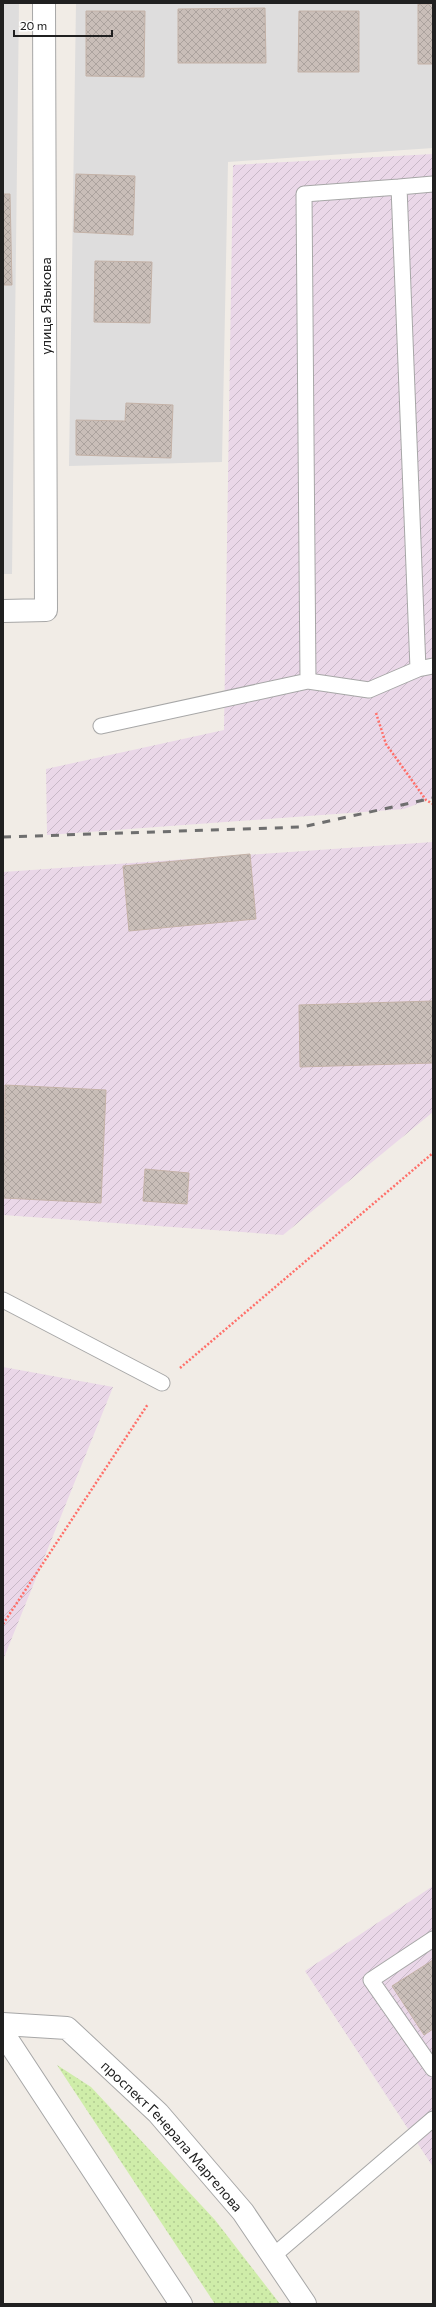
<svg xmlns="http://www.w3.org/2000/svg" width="436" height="2307" font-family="Commissioner,sans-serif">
	<defs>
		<pattern id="industrial-furrows" width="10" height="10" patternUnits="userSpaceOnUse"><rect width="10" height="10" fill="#ead7e8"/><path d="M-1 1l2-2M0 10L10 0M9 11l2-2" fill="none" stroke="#c8b8c7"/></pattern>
		<pattern id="grass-dots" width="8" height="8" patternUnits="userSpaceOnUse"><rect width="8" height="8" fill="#cfeda9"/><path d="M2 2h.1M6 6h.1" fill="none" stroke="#b1cb91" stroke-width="1.8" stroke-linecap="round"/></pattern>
		<pattern id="building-cross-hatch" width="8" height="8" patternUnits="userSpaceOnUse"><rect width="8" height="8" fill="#c9beb8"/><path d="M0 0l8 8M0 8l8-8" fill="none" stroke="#aca39e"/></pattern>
	</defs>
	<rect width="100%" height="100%" fill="#f1ece6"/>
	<path fill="#dedddd" d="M 3,3 L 19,3 L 12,574 L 3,574 Z
		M 76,3 L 433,3 L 433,148 L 228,162 L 222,462 L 69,466 Z"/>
	<path fill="url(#industrial-furrows)" d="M 433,154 L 433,798 L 404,809 L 47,835 L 46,769 L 224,730 L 233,165 Z
		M 433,842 L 433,1112 L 283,1235 L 3,1215 L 3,872 Z
		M 3,1367 L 113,1387 L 3,1660 Z
		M 433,1886 L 433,2167 L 305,1971 Z"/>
	<path fill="url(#grass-dots)" d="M 57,2065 L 91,2087 L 215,2220 L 280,2304 L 215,2304 Z"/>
	<path fill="url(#building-cross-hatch)" stroke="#c4b2a7" d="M 418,4 L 433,4 L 433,64 L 418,64 Z
		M 265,8 L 266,63 L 178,63 L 178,9 Z
		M 86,11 L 145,11 L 144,77 L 86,76 Z
		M 299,11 L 359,11 L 359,72 L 298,72 Z
		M 76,174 L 135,176 L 133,235 L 74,232 Z
		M 3,194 L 10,194 L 12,285 L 3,285 Z
		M 95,261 L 152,262 L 150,323 L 94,322 Z
		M 126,403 L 173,405 L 171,458 L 76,455 L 76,420 L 125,421 Z
		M 250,854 L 256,919 L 129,931 L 123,866 Z
		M 433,1001 L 433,1063 L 300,1067 L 299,1005 Z
		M 5,1085 L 106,1090 L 101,1203 L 3,1198 Z
		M 145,1169 L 189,1173 L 187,1204 L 143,1201 Z
		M 433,1960 L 433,2029 L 424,2035 L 392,1986 Z"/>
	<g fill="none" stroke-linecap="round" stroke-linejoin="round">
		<g stroke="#a7a7a7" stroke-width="17">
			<path id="lane" d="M 399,187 L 304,194 L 308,681 L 369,690 L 418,669 L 433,666
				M 418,669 L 399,187 L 433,184
				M 101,726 L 308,681
				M 3,1300 L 162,1383
				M 433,1939 L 371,1980 L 433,2069
				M 273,2256 L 433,2119"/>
		</g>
		<g stroke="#a7a7a7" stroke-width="24">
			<g id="street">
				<path d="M 3,611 L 46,610 L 44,3"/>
				<path id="s1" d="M 3,2024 L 67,2028 L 158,2113 L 243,2212 L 305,2304"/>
				<path d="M 3,2033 L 181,2304"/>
			</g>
		</g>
		<path stroke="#ff6f69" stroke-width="2.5" stroke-dasharray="2 2" stroke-linecap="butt" d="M 376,713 L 386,744 L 426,800 L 433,804
			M 180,1368 L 433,1153
			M 3,1624 L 148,1404"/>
		<use href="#lane" stroke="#fff" stroke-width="15"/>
		<use href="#street" stroke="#fff" stroke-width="22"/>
		<path stroke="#6e6e6e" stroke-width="3" stroke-dasharray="8 8" stroke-linecap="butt" d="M 3,837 L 302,827 L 433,798"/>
	</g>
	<g text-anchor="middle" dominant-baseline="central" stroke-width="3.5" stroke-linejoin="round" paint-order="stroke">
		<g font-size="14" fill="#202020" stroke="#fff">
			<text transform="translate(45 306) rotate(-90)">улица Языкова</text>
			<text stroke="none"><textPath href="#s1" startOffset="215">проспект Генерала Маргелова</textPath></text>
		</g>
	</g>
	<rect width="436" height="2307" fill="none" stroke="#202020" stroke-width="8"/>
	<path d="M14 30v6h98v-6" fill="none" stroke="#202020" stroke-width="2"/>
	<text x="20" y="30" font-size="12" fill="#202020" stroke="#ffffff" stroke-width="3" paint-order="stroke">20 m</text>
</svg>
